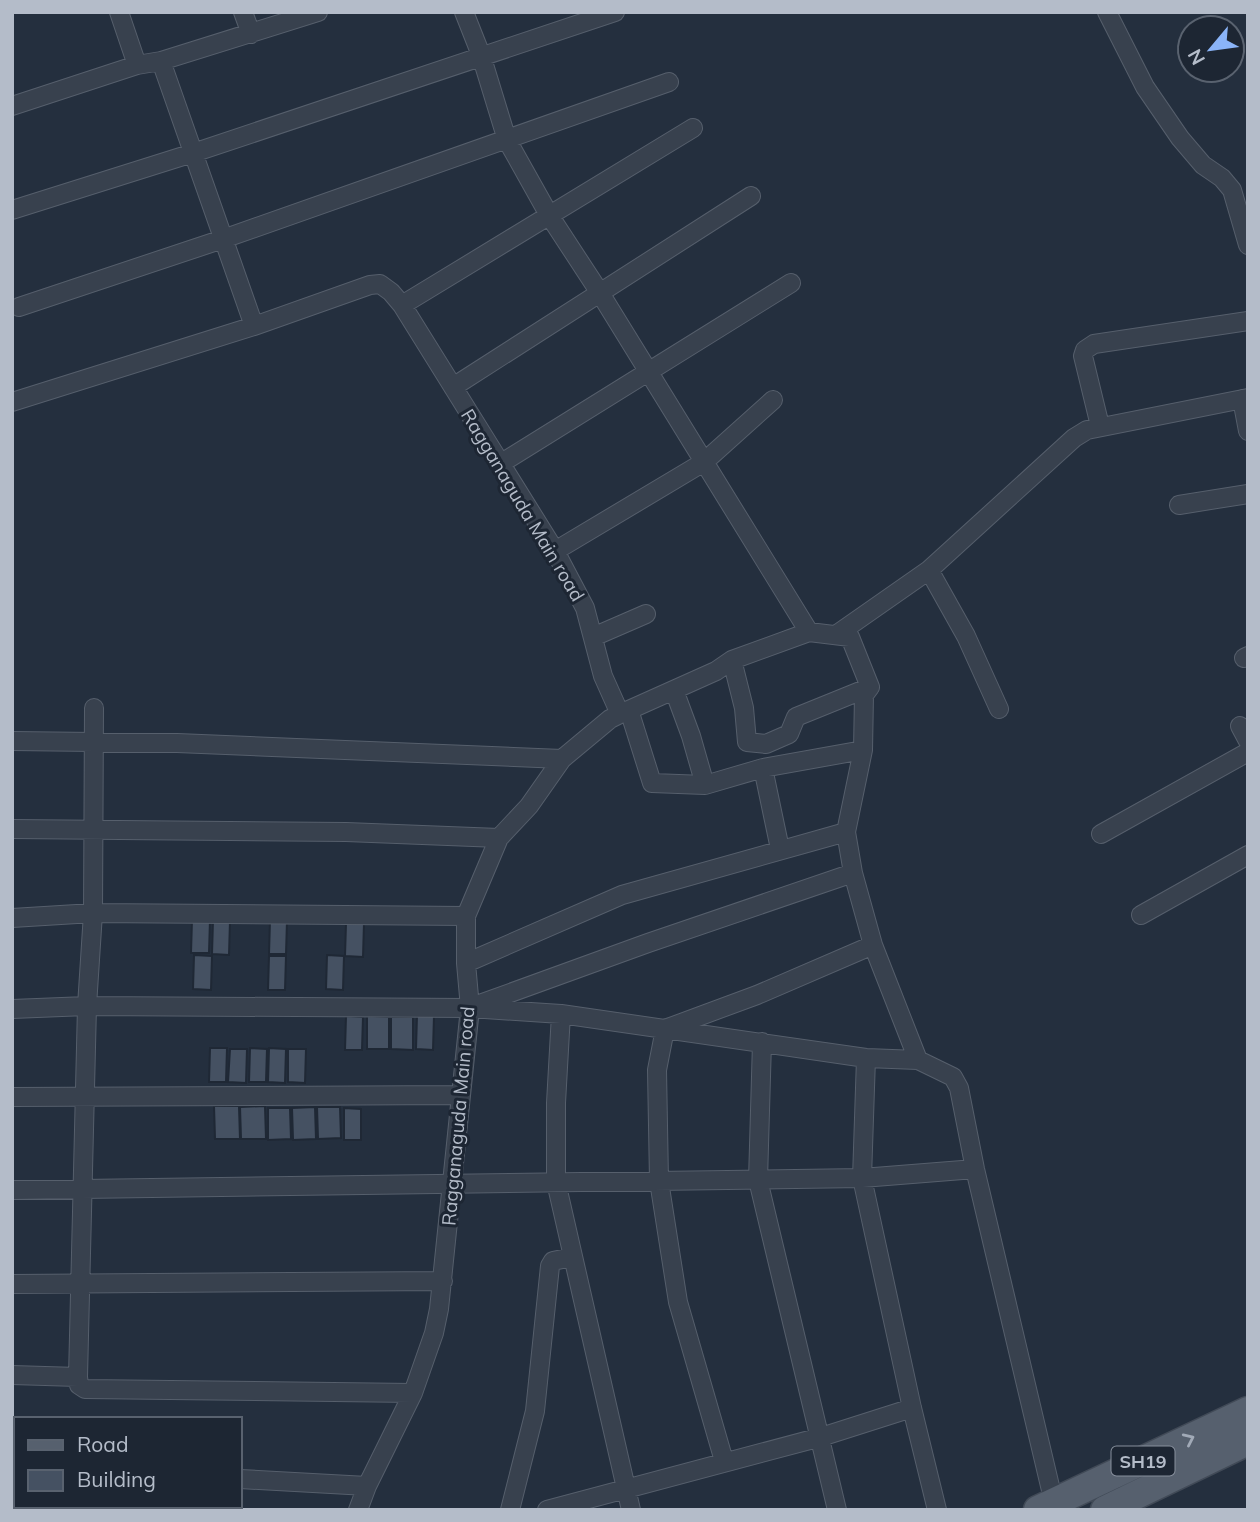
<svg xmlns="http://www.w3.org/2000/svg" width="1260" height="1522" font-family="Mulish,sans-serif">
	<rect width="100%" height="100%" fill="#242f3e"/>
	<path fill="#455162" stroke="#1f2835" stroke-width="2" d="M 192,919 L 210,920 L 209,953 L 191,953 Z
		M 213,920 L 230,921 L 229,955 L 212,954 Z
		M 270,920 L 287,921 L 286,954 L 269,954 Z
		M 346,923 L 364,923 L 363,957 L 345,956 Z
		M 194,955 L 212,956 L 211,990 L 193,989 Z
		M 327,955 L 344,956 L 343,990 L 326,989 Z
		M 269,956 L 286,956 L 285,990 L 268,990 Z
		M 417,1015 L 434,1016 L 433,1050 L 416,1049 Z
		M 346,1016 L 363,1017 L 362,1050 L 345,1050 Z
		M 367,1016 L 389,1017 L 389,1049 L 367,1049 Z
		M 391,1017 L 413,1017 L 413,1050 L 391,1049 Z
		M 210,1048 L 227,1048 L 226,1082 L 209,1082 Z
		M 250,1048 L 267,1049 L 266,1082 L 249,1082 Z
		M 269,1048 L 286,1049 L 285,1083 L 268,1082 Z
		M 230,1049 L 247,1049 L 246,1083 L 228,1082 Z
		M 288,1049 L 306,1049 L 305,1083 L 288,1082 Z
		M 214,1106 L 239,1106 L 240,1139 L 215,1139 Z
		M 265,1106 L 266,1139 L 241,1139 L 240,1107 Z
		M 315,1107 L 316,1139 L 293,1140 L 292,1108 Z
		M 317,1107 L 340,1107 L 341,1138 L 318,1139 Z
		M 268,1108 L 290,1108 L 291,1139 L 268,1140 Z
		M 344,1108 L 361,1109 L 361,1140 L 344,1140 Z"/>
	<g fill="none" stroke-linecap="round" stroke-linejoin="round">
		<g stroke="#565f6c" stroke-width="20">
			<path id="street" d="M 119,12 L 137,65
				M 243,12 L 251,34
				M 464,12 L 481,55 L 507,140 L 549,215 L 600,293 L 809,632
				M 1107,12 L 1145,87 L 1180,138 L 1203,165 L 1222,178 L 1232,190 L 1248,245
				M 161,61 L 254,326
				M 12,106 L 137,65 L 161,61 L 318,12
				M 12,210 L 193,153 L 615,12
				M 402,305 L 693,128
				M 19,307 L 223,239 L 669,82
				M 453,387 L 751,196
				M 1242,399 L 1248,431
				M 12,402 L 254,326 L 370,285 L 380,284 L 391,292 L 402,305 L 555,551 L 585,608 L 603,676 L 620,714 L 610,719 L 562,759 L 529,806 L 499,838 L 466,916 L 466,963 L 470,1008 L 439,1309 L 434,1333 L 413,1393 L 367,1486 L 358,1510
				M 1100,426 L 1083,356 L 1085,350 L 1094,344 L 1248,321
				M 500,464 L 791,283
				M 1179,505 L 1248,494
				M 555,551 L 704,462 L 773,400
				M 929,570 L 966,636 L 999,709
				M 836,635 L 929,570 L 1074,438 L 1087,430 L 1248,398
				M 593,637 L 646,614
				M 1244,658 L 1248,656
				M 732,660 L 744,708 L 747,742 L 766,744 L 789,734 L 796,717 L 870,687
				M 674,690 L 691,736 L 705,785
				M 629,710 L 652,783 L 705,785 L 763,768 L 780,849
				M 620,714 L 716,671 L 732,660 L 809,632 L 850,637 L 870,687 L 864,695 L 863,750 L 846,832 L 853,873 L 873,945 L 918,1060
				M 1240,726 L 1248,741
				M 12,741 L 177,743 L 562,759
				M 763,768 L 863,750
				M 12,829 L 346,832 L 499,838
				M 1101,834 L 1248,752
				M 1141,915 L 1248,855
				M 12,918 L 93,913 L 466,916
				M 466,963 L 622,895 L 846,832
				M 477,1005 L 648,943 L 853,873
				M 12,1009 L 87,1006 L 470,1008 L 561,1014 L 866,1058 L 918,1060 L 953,1077 L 959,1088 L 975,1169 L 1054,1503
				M 561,1014 L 556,1103 L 556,1182 L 631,1510
				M 762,1042 L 758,1180 L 837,1510
				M 866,1058 L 862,1178 L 912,1408 L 937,1510
				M 12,1097 L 460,1095
				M 12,1190 L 862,1178 L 975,1169
				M 12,1284 L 443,1281
				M 12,1375 L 78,1377 L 79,1385 L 85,1389 L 413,1393
				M 78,1377 L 87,1006 L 93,913 L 94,708
				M 724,1461 L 678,1302 L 659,1181 L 657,1070 L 665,1029 L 757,995 L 873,945
				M 240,1479 L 367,1486
				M 510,1510 L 535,1411 L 550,1266 L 553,1261 L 572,1257
				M 547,1510 L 821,1437 L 912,1408"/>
		</g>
		<g stroke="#414a57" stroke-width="31">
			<path id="primary" d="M 1038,1510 L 1248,1411
				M 1105,1510 L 1248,1441"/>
		</g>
		<use href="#street" stroke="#38414e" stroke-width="18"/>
		<use href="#primary" stroke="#56606e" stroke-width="28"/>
	</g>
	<defs><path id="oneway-chevron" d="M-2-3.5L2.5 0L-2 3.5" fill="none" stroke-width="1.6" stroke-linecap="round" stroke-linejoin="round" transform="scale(1.75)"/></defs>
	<use stroke="#a1aab7" href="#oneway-chevron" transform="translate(1189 1439) rotate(-25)"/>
	<g text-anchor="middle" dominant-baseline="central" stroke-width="6" stroke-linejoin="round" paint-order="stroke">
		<rect fill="#1d2633" stroke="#878f9c" stroke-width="2" x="1111.5" y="1446.5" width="63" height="29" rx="5"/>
		<g font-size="18" font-weight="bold" fill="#b4bcc9">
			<text x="1143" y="1461">SH19</text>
		</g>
		<g font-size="19" fill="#b4bcc9" stroke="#1d2633">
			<text transform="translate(523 505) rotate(59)">Ragganaguda Main road</text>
			<text transform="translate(458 1116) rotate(-85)">Ragganaguda Main road</text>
		</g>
	</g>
	<rect width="1260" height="1522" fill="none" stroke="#b4bcc9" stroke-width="28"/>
	<rect x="14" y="1417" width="228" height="91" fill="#1d2633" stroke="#59626f" stroke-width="2"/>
	<rect x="28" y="1440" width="35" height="10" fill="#56606e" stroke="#59626f" stroke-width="2"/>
	<text x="77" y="1452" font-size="21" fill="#b4bcc9">Road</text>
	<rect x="28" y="1470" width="35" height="21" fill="#455162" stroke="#59626f" stroke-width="2"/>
	<text x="77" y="1487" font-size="21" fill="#b4bcc9">Building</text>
	<g transform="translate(1211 49) rotate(241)"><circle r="33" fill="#1d2633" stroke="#59626f" stroke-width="2"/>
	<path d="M0-5L12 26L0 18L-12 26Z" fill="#8ab4f8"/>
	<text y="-10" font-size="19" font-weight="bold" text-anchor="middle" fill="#b4bcc9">N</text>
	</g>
</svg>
